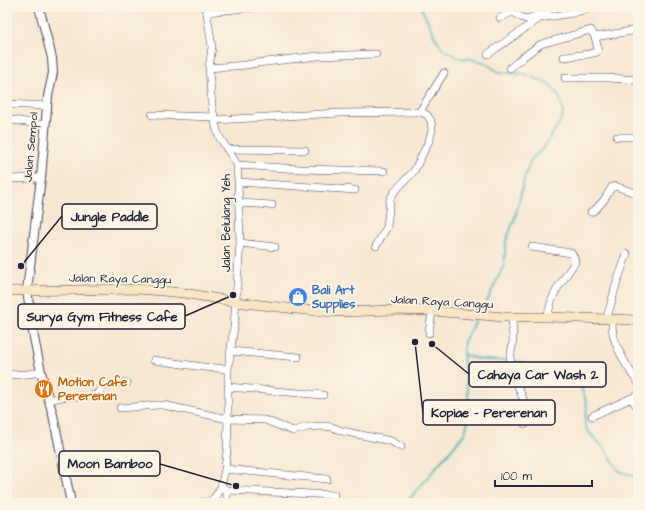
<svg xmlns="http://www.w3.org/2000/svg" width="645" height="510" font-family="'Architects Daughter',sans-serif">
	<rect width="100%" height="100%" fill="#fcf5e5"/>
	<filter id="ink" filterUnits="userSpaceOnUse"><feTurbulence type="fractalNoise" baseFrequency=".025" numOctaves="2"/><feDisplacementMap in="SourceGraphic" scale="8" xChannelSelector="R" yChannelSelector="G"/><feConvolveMatrix kernelMatrix="1 2 1 2 8 2 1 2 1" color-interpolation-filters="sRGB"/></filter>
	<filter id="wash" filterUnits="userSpaceOnUse"><feTurbulence type="fractalNoise" baseFrequency=".012" numOctaves="4" result="noise"/><feDisplacementMap in="SourceGraphic" scale="16" xChannelSelector="R" yChannelSelector="G"/><feGaussianBlur stdDeviation="0.9" result="paint"/><feColorMatrix in="noise" values="0 0 0 0 0 0 0 0 0 0 0 0 0 0 0 0 0 1.4 0 .05"/><feComposite in="paint" operator="in"/></filter>
	<g filter="url(#wash)">
		<rect width="100%" height="100%" fill="#f8e7d1"/>
		<g fill="none" stroke-linecap="round" stroke-linejoin="round">
			<path stroke="#42b3b9" stroke-width="2" d="M 421,7 L 436,39 L 443,49 L 459,58 L 471,59 L 483,62 L 499,72 L 524,74 L 547,83 L 556,91 L 561,102 L 563,114 L 561,120 L 544,147 L 531,160 L 525,176 L 515,218 L 506,241 L 504,265 L 487,301 L 479,312
				M 463,354 C 476,361 494,360 509,361
				M 513,361 L 518,361 L 530,365 L 549,368 L 570,378 L 580,385 L 586,401 L 587,407 L 585,419 L 585,424 L 587,430 L 605,449 L 619,471 L 631,475 L 638,479
				M 406,503 L 465,433 L 469,416 L 469,404 L 463,354 L 464,342 L 476,318"/>
		</g>
	</g>
	<g filter="url(#ink)">
		<g fill="none" stroke-linecap="round" stroke-linejoin="round">
			<g stroke="#424052" stroke-width="8">
				<path id="minor" d="M 510,8 C 515,14 520,18 527,19 L 548,11
					M 207,12 L 255,7
					M 500,18 L 510,13 L 511,11 L 510,7
					M 488,54 L 540,18 L 573,13 L 594,7
					M 564,57 L 589,54 L 597,52 L 598,50 L 595,37 L 638,30
					M 209,68 L 246,65 L 257,63 L 318,56 L 376,54
					M 510,68 L 523,57 L 541,44 L 591,30 L 595,37
					M 565,78 L 609,78 L 638,80
					M 7,104 L 47,106
					M 152,115 L 215,117
					M 215,120 L 340,113 L 418,112 L 420,111 L 444,73
					M 7,122 L 13,120 L 45,125
					M 617,137 L 638,137
					M 227,149 L 305,150
					M 237,165 L 300,169 L 384,171
					M 7,179 L 41,178
					M 238,182 L 355,190
					M 239,203 L 272,205
					M 591,212 L 596,209 L 604,200 L 612,187 L 615,186 L 638,194
					M 240,243 L 275,247
					M 376,246 L 387,227 L 390,199 L 395,191 L 414,171 L 429,141 L 432,130 L 431,121 L 427,115 L 420,111
					M 532,247 L 571,253 L 574,257 L 575,262 L 557,289 L 552,299 L 547,317
					M 512,317 L 513,342 L 510,359 L 519,389 L 524,401 L 526,410 L 526,420 L 525,424
					M 607,318 L 616,285 L 627,254
					M 612,319 C 612,325 612,332 614,338 C 618,351 629,371 638,382
					M 429,333 L 432,311
					M 231,351 L 298,357
					M 154,360 L 203,367 L 228,369
					M 7,375 L 28,374 L 41,372
					M 228,387 L 323,395
					M 631,398 L 638,408
					M 48,400 L 62,397 L 90,396 L 96,395 L 104,386 L 108,384 L 127,383
					M 120,408 L 158,405 L 163,405 L 228,419 L 265,420 L 293,431 L 308,427 L 323,426 L 332,427 L 342,431 L 391,441 L 401,447
					M 592,416 L 638,395
					M 225,469 L 327,479
					M 223,488 L 227,490 L 227,499 L 226,503
					M 227,490 L 334,495
					M 200,503 L 208,502 L 212,500 L 215,497 L 221,487 L 225,469 L 227,450 L 228,419 L 228,369 L 234,327 L 240,243 L 238,182 L 237,165 L 235,161 L 220,138 L 217,131 L 212,107 L 209,68 L 212,47 L 206,7"/>
			</g>
			<g stroke="#424052" stroke-width="10">
				<path id="tertiary" d="M 39,7 L 52,58 L 53,73 L 48,96 L 41,178 L 27,290 L 34,338 L 41,372 L 53,415 L 70,498 L 70,503"/>
			</g>
			<g stroke="#424052" stroke-width="10">
				<path id="secondary" d="M 7,291 L 140,289 L 184,293 L 236,302 L 296,309 L 319,311 L 344,312 L 392,310 L 432,311 L 504,317 L 547,317 L 638,320"/>
			</g>
			<use href="#minor" stroke="#fff" stroke-width="7"/>
			<use href="#tertiary" stroke="#fff" stroke-width="8"/>
			<use href="#secondary" stroke="#fbe6c4" stroke-width="9"/>
		</g>
	</g>
	<defs>
		<g id="shop-disc" transform="scale(1)"><circle r="9.5" fill="#3f7fe0" stroke="#fcf5e5"/><path d="M-5-2.5h2.3a2.7 3.5 0 0 1 5.4 0H5L5.5 6h-11ZM-1.5-2.5h3a1.5 2.3 0 0 0-3 0Z" fill="#fff"/></g>
		<g id="restaurant-disc" transform="scale(1)"><circle r="9.5" fill="#e8710a" stroke="#fcf5e5"/><path d="M-5-6h1v4h1v-4h1v4h1v-4h1v5L-1.5 .5V6h-2V.5L-5-1ZM5-6V6H3V1.5H1.5Q1.5-4 5-6Z" fill="#fff"/></g>
	</defs>
	<g fill-rule="evenodd">
		<use href="#shop-disc" x="298" y="297"/>
		<use href="#restaurant-disc" x="44" y="389"/>
	</g>
	<g text-anchor="middle" dominant-baseline="central" stroke-width="4" stroke-linejoin="round" paint-order="stroke">
		<g font-size="12" fill="#22223b" stroke="#fcf5e5">
			<text transform="translate(31 147) rotate(-85)">Jalan Sempol</text>
			<text transform="translate(226 223) rotate(-90)">Jalan Belulang Yeh</text>
			<text transform="translate(120 279) rotate(1)">Jalan Raya Canggu</text>
			<text transform="translate(442 302) rotate(3)">Jalan Raya Canggu</text>
		</g>
		<g font-size="12" font-weight="bold" fill="#366cbe" stroke="#fcf5e5" text-anchor="start">
			<text x="312" y="290">Bali Art<tspan x="312" dy="14">Supplies</tspan></text>
		</g>
		<g font-size="12" font-weight="bold" fill="#c56008" stroke="#fcf5e5" text-anchor="start">
			<text x="58" y="382">Motion Cafe<tspan x="58" dy="14">Pererenan</tspan></text>
		</g>
	</g>
	<path fill="none" stroke="#22223b" stroke-width="1.5" d="M21 266L62 216M233 295L185 316M432 344L469 374M415 342L423 413M236 486L160 464"/>
	<g fill="#22223b" stroke="#fcf5e5" stroke-width="1.5">
		<circle cx="21" cy="266" r="4"/>
		<circle cx="233" cy="295" r="4"/>
		<circle cx="432" cy="344" r="4"/>
		<circle cx="415" cy="342" r="4"/>
		<circle cx="236" cy="486" r="4"/>
	</g>
	<g fill="#fcf5e5" stroke="#22223b" stroke-width="1.5">
		<rect x="62" y="204" width="95" height="25" rx="4"/>
		<rect x="18" y="304" width="167" height="25" rx="4"/>
		<rect x="469" y="362" width="137" height="25" rx="4"/>
		<rect x="423" y="400" width="132" height="25" rx="4"/>
		<rect x="59" y="451" width="101" height="25" rx="4"/>
	</g>
	<g font-size="13" text-anchor="middle" font-weight="bold" fill="#22223b">
		<text x="110" y="221">Jungle Paddle</text>
		<text x="102" y="321">Surya Gym Fitness Cafe</text>
		<text x="538" y="379">Cahaya Car Wash 2</text>
		<text x="489" y="417">Kopiae - Pererenan</text>
		<text x="110" y="468">Moon Bamboo</text>
	</g>
	<rect width="645" height="510" fill="none" stroke="#fcf5e5" stroke-width="24"/>
	<path d="M495 480v6h97v-6" fill="none" stroke="#22223b" stroke-width="2"/>
	<text x="501" y="480" font-size="12" fill="#22223b" stroke="#fcf5e5" stroke-width="3" paint-order="stroke">100 m</text>
</svg>
